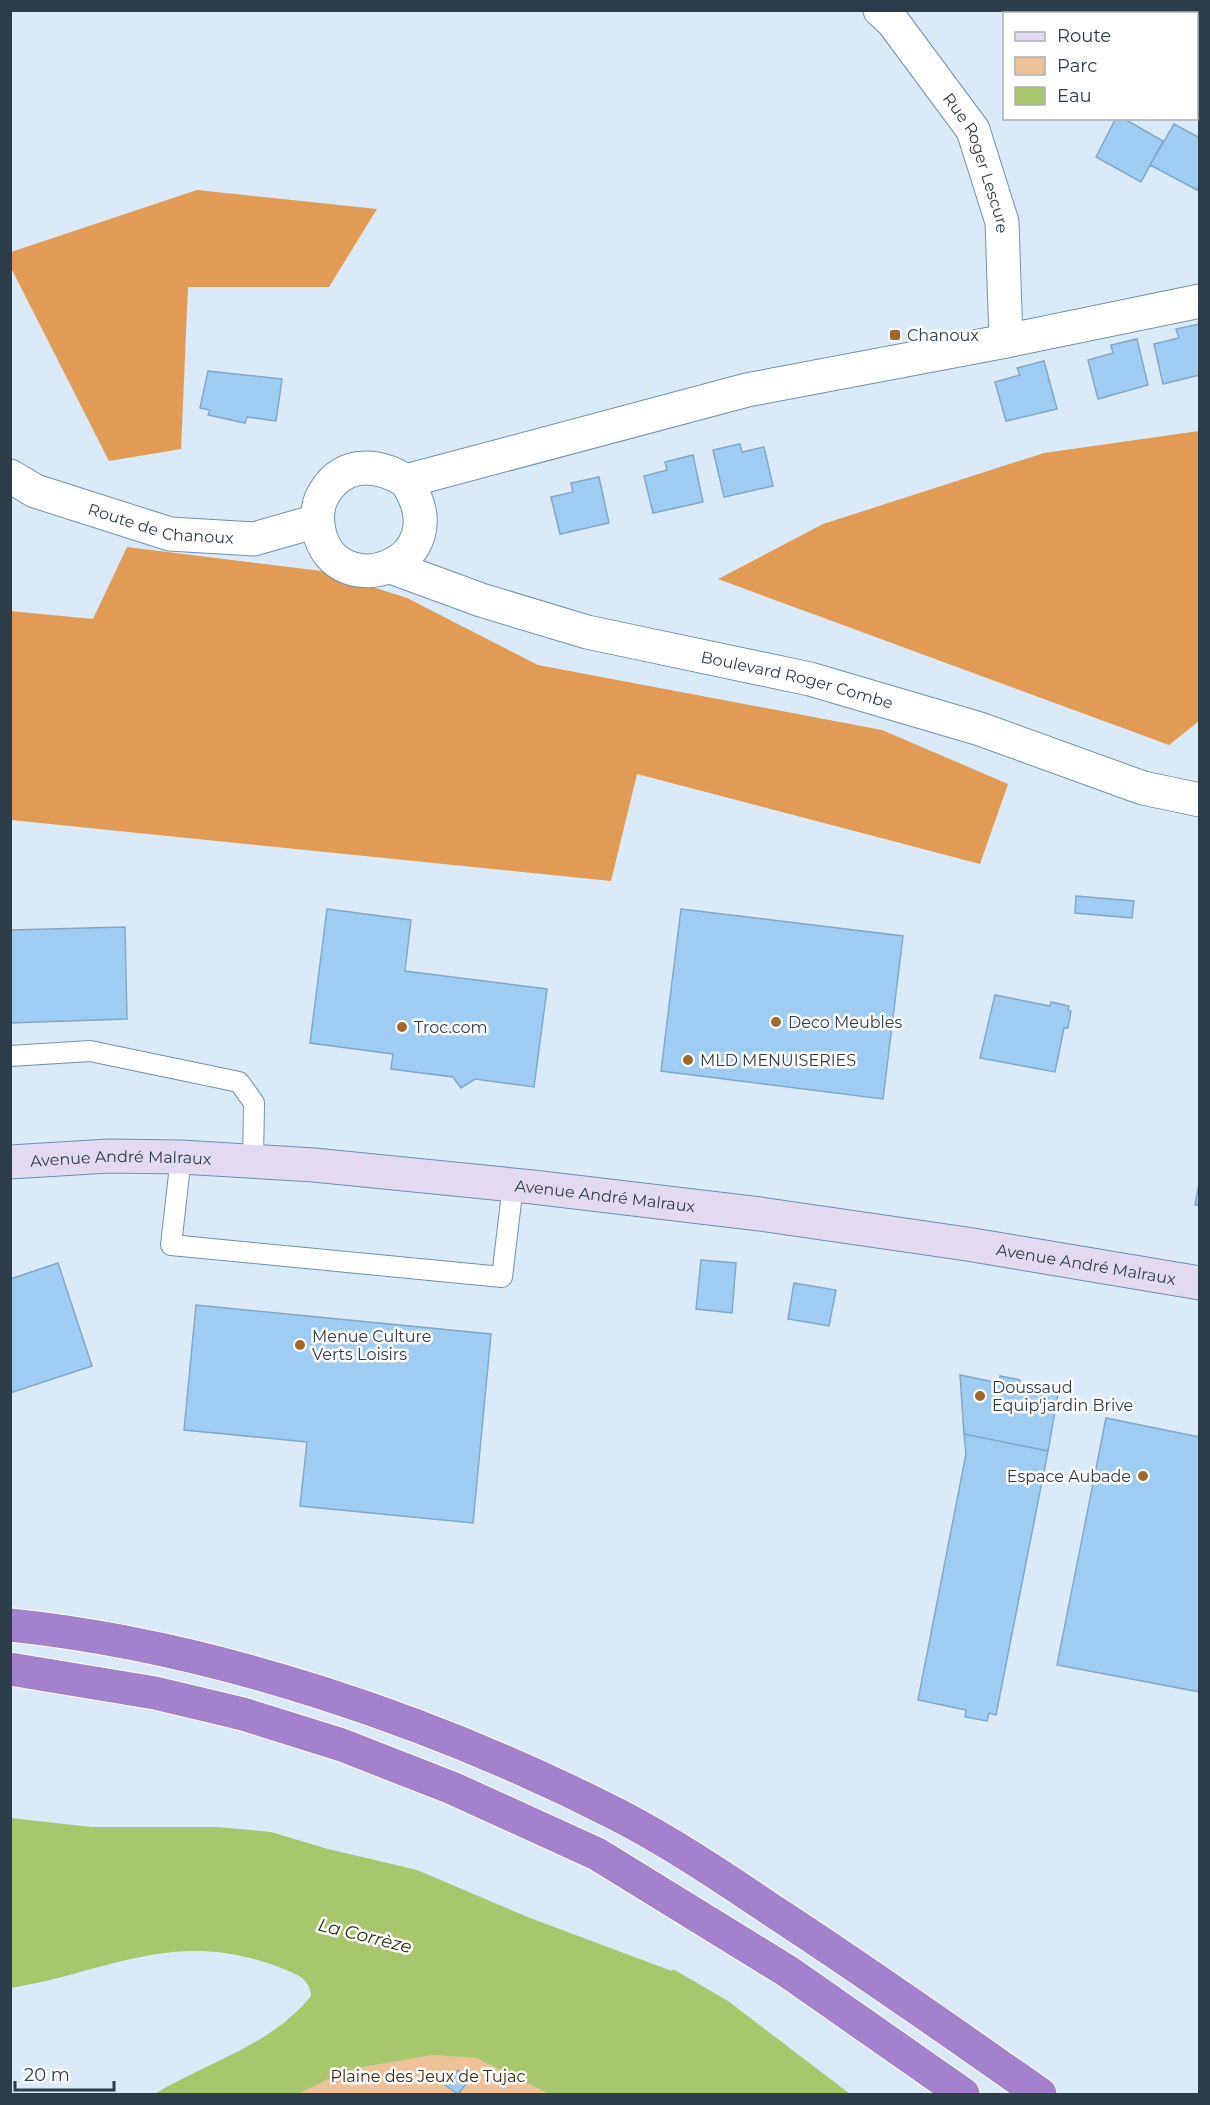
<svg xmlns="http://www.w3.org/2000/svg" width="1210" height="2105" font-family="Montserrat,sans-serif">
	<rect width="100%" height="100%" fill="#daeaf8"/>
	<path fill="#eec198" d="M 433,2055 L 476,2058 L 549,2094 L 298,2094 L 341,2073 L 357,2068 Z"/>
	<path fill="#e29b54" d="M 197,190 L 377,209 L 329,287 L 188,287 L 181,449 L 109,461 L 11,268 L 11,252 Z
		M 1199,431 L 1199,721 L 1169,745 L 718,579 L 823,524 L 1044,453 Z
		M 127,547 L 322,571 L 407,598 L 538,665 L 882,730 L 1008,784 L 980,864 L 637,774 L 611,881 L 11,820 L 10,611 L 93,619 Z"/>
	<path fill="#a8c66b" d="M 11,1818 L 91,1827 L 217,1827 L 271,1832 L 328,1849 L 417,1870 L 530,1918 L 672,1971 L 673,1969 L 728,2001 L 850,2094 L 549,2094 L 476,2058 L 433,2055 L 357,2068 L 341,2073 L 298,2094 L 155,2094 C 207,2062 271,2046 311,1996 C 310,1978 296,1974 281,1968 C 176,1927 111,1971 11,1988 Z"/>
	<path fill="#9eccf3" stroke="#81a8c8" stroke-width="1.5" d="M 1116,118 L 1123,118 L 1163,141 L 1141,182 L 1096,157 Z
		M 1174,124 L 1200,138 L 1200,186 L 1197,190 L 1150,165 Z
		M 1200,324 L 1200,375 L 1163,384 L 1154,344 L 1179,338 L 1176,329 Z
		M 1137,339 L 1148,385 L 1098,399 L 1088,360 L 1113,353 L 1111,345 Z
		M 1044,361 L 1057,409 L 1006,421 L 995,382 L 1020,375 L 1017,368 Z
		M 208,371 L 282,379 L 276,421 L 247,417 L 245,423 L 208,415 L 210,410 L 200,408 Z
		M 740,444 L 742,452 L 764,447 L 773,486 L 724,497 L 713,450 Z
		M 693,455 L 703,502 L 653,513 L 644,476 L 667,470 L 665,462 Z
		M 599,477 L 609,523 L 560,534 L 551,497 L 573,492 L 571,483 Z
		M 1076,896 L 1134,901 L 1132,918 L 1075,913 Z
		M 327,909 L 411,920 L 405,971 L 547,989 L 534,1087 L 475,1079 L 461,1088 L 453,1077 L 391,1069 L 393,1054 L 310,1043 Z
		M 681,909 L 903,936 L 883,1099 L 661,1071 Z
		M 125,927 L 127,1019 L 10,1023 L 10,930 Z
		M 995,995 L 1050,1006 L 1051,1002 L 1069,1006 L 1068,1010 L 1071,1011 L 1068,1028 L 1064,1028 L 1055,1072 L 980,1058 Z
		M 1200,1178 L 1200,1206 L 1195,1205 Z
		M 701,1260 L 736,1263 L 732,1313 L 696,1309 Z
		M 58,1263 L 92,1366 L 10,1393 L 10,1279 Z
		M 794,1283 L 836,1290 L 829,1326 L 788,1319 Z
		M 196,1305 L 491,1334 L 473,1523 L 300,1506 L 307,1442 L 184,1430 Z
		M 960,1375 L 999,1383 L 1000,1376 L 1020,1380 L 1019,1386 L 1058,1394 L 1048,1451 L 964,1434 Z
		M 1106,1418 L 1200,1437 L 1200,1692 L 1057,1665 Z
		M 964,1434 L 1048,1451 L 996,1715 L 989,1713 L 987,1721 L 965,1717 L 966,1710 L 918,1700 L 966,1454 Z
		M 458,2070 L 470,2079 L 458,2094 L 445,2085 Z"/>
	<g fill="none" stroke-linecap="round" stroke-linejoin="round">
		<g stroke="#6c92b1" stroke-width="22">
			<path id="lane" d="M 10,1056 L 90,1051 L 239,1082 L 254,1103 L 253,1161
				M 181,1157 L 171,1245 L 502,1277 L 513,1185"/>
		</g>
		<g stroke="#6c92b1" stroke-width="35">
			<g id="street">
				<path id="s1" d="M 880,10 L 893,22 L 973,130 L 1002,222 L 1006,341"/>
				<path d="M 1177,10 L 1180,14"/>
				<path id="s2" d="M 10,476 L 35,491 L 170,534 L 254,539 L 317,521"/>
				<path d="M 406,481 C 462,565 335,607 319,531 C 317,521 317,509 321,499 C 339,462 374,461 406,481 L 747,390 L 1006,341 L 1200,301"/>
				<path id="s3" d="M 391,567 L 481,600 L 587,632 L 810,679 L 980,729 L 1143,788 L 1200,800"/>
			</g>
		</g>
		<g stroke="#6c92b1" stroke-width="35">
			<g id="secondary">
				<path id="s4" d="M 10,1162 L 109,1156 L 181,1157 L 314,1165 L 533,1187 L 760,1214 L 967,1244 L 1200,1283"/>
			</g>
		</g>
		<g stroke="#fff" stroke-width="35">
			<path id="highway" d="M 10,1625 C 214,1646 436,1722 618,1815 C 674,1844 727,1880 779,1915 C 868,1973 954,2034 1040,2094
				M 10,1669 L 155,1693 L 243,1714 L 342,1745 L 452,1788 L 597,1854 L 787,1971 L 963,2094"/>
		</g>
		<use href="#lane" stroke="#fff" stroke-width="20"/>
		<use href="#street" stroke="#fff" stroke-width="33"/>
		<use href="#secondary" stroke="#e3d9f0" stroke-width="33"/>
		<use href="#highway" stroke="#a381cc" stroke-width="33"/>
	</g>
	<g fill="#a36829" stroke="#fff" stroke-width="2">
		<rect x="889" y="329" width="12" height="12" rx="3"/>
		<circle cx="776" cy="1022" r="6"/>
		<circle cx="402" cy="1027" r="6"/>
		<circle cx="688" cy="1060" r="6"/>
		<circle cx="300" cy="1345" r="6"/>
		<circle cx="980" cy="1396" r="6"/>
		<circle cx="1143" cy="1476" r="6"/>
	</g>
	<g text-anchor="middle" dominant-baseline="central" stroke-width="5" stroke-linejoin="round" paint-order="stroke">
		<g font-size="16" fill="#2c3c49" stroke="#fff">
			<text stroke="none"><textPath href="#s1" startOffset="184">Rue Roger Lescure</textPath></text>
			<text stroke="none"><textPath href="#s2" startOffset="160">Route de Chanoux</textPath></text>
			<text stroke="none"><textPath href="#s3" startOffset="422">Boulevard Roger Combe</textPath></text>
			<text stroke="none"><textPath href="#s4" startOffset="111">Avenue André Malraux</textPath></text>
			<text stroke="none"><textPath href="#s4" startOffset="597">Avenue André Malraux</textPath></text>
			<text stroke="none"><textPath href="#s4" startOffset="1083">Avenue André Malraux</textPath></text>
		</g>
		<g font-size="16" fill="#2c3c49" stroke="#fff" text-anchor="start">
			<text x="907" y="335">Chanoux</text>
			<text x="788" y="1022">Deco Meubles</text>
			<text x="414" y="1027">Troc.com</text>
			<text x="700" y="1060">MLD MENUISERIES</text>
			<text x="312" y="1336">Menue Culture<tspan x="312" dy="18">Verts Loisirs</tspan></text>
			<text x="992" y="1387">Doussaud<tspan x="992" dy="18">Equip'jardin Brive</tspan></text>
			<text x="1131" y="1476" text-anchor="end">Espace Aubade</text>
		</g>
		<g font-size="16" fill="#442808" stroke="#fff">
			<text x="428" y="2076">Plaine des Jeux de Tujac</text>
		</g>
		<g font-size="18" font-style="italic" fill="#243009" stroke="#fff">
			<text transform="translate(365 1936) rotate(14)">La Corrèze</text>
		</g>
	</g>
	<rect width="1210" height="2105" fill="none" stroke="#2c3c49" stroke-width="24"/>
	<rect x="1003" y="12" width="195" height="108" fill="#ffffff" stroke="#abb1b6" stroke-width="1.5"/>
	<rect x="1015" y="32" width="30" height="9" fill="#e3d9f0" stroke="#abb1b6" stroke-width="1.5"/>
	<text x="1057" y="42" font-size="18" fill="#2c3c49">Route</text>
	<rect x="1015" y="57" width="30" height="18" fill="#eec198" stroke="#abb1b6" stroke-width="1.5"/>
	<text x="1057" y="72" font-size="18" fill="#2c3c49">Parc</text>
	<rect x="1015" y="87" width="30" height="18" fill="#a8c66b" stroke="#abb1b6" stroke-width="1.5"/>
	<text x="1057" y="102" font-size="18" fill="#2c3c49">Eau</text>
	<path d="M15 2081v9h99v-9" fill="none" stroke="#2c3c49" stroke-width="3"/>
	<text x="24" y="2081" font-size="18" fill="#2c3c49" stroke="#ffffff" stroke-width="4.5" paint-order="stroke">20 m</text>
</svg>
